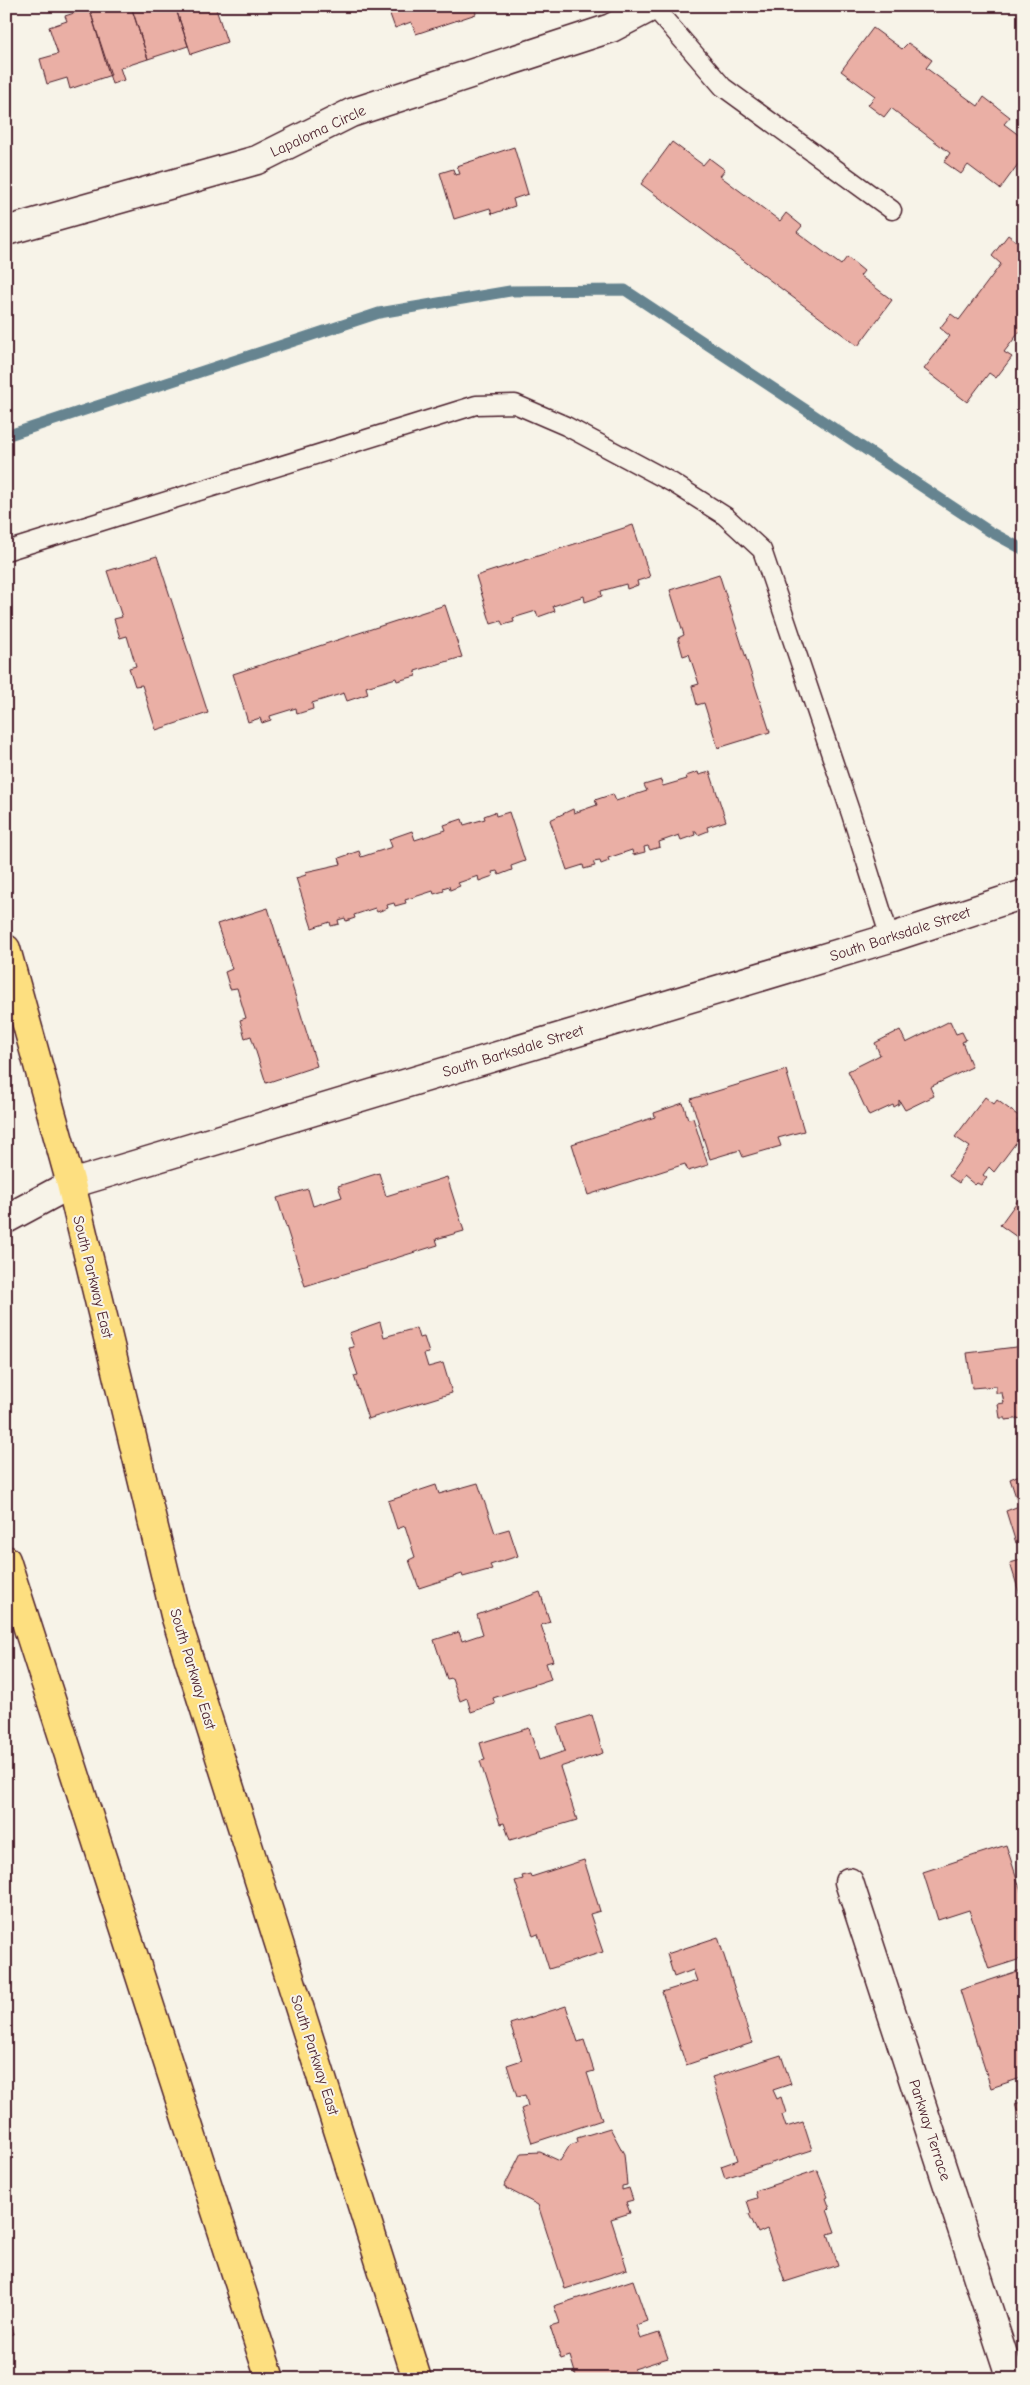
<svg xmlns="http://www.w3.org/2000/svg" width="1030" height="2385" font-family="'Comic Neue',sans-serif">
	<rect width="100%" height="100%" fill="#f7f3e8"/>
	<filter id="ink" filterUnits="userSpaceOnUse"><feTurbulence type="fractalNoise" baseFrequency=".02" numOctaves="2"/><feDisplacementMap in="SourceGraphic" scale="10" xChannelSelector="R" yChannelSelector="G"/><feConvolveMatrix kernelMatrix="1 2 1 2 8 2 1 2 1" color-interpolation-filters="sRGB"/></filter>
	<g filter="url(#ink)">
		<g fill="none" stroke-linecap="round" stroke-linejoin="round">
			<path stroke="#668490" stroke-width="11" d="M 6,436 L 379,313 L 510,291 L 625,290 L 989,531 L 1024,550"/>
		</g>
		<path fill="#eaafa5" stroke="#4a1f2b" d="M 103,6 L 131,6 L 148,59 L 120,68 L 124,80 L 112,84 L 90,10 Z
			M 131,6 L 175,6 L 188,46 L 148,59 Z
			M 175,6 L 215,6 L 227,42 L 191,54 Z
			M 387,6 L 474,6 L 476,14 L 416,34 L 411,22 L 395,28 Z
			M 89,8 L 111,75 L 70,89 L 67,78 L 47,84 L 40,59 L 58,54 L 49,27 L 67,21 L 65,16 Z
			M 873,28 L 902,49 L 908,43 L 932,60 L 926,68 L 978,106 L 984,97 L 1010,117 L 1004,124 L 1024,139 L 1024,156 L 1000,189 L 968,165 L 961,174 L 944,162 L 950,153 L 891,108 L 884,117 L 868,105 L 875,96 L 841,71 Z
			M 672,142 L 703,165 L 709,158 L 725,170 L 720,176 L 780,221 L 786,213 L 802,226 L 797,232 L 841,265 L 847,257 L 864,271 L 860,276 L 892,300 L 858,346 L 641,184 Z
			M 514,147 L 528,194 L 513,199 L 515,206 L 492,214 L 490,208 L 454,219 L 440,173 L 453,169 L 455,175 L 460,174 L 457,166 Z
			M 1024,232 L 1024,326 L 1004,352 L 1012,357 L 996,378 L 989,373 L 967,402 L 924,369 L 950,336 L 940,328 L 951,314 L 959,320 L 1001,264 L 992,256 L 1008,235 L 1016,241 Z
			M 633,525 L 650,577 L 637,581 L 638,585 L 627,589 L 626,584 L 601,591 L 602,596 L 585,602 L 584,596 L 553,606 L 555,611 L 538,617 L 536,611 L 513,618 L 514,622 L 503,625 L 501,621 L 491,624 L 476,576 Z
			M 157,556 L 208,713 L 156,730 L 142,685 L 135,686 L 129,668 L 136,666 L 127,636 L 120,638 L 114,619 L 122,617 L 107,571 Z
			M 719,574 L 770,732 L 718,748 L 704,703 L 697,705 L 692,686 L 699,684 L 689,654 L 683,656 L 678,638 L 684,635 L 670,590 Z
			M 445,605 L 462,657 L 415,671 L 416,676 L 397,681 L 396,678 L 366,687 L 368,694 L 347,701 L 344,693 L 312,703 L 313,709 L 297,714 L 296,708 L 270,716 L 271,720 L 262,723 L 260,718 L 248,722 L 233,674 Z
			M 698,772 L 699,775 L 710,772 L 726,821 L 707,827 L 708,831 L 698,835 L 696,831 L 694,831 L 695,835 L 681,840 L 679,835 L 659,842 L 660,847 L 650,850 L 648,846 L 644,847 L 645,852 L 633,855 L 632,850 L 608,858 L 609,861 L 601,864 L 600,861 L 593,862 L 595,866 L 584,869 L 583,865 L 567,870 L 550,820 L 573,809 L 574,813 L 597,805 L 595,800 L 613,794 L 616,801 L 647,791 L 644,785 L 661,780 L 663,786 L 687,779 L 686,776 Z
			M 495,812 L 496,816 L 509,812 L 525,861 L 511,866 L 512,870 L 499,875 L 497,871 L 492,872 L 493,876 L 479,881 L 478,876 L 458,883 L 460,886 L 450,890 L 449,886 L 443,888 L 444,891 L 434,894 L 433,891 L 405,900 L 406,903 L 395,906 L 394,903 L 387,905 L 388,908 L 377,912 L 375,908 L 354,915 L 355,918 L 346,921 L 345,918 L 338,920 L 339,924 L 331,926 L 330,922 L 312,928 L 296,878 L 306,875 L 305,872 L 341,864 L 339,858 L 359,851 L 361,857 L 392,847 L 389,839 L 412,831 L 415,840 L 446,830 L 444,825 L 462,819 L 464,825 L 485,819 L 484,816 Z
			M 268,908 L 317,1066 L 266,1083 L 251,1036 L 245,1038 L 240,1020 L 246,1018 L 237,988 L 230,989 L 225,972 L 232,969 L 217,924 Z
			M 950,1021 L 956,1034 L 962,1032 L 966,1040 L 962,1042 L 972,1067 L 930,1087 L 934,1096 L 905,1110 L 899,1100 L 899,1104 L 894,1107 L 893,1105 L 869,1116 L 848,1071 L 880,1055 L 875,1043 L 900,1030 L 906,1043 Z
			M 786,1070 L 804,1131 L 778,1138 L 781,1146 L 743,1157 L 740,1150 L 710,1159 L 691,1099 Z
			M 985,1097 L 994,1104 L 997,1100 L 1020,1117 L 1017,1121 L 1024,1126 L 1024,1132 L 994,1172 L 989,1167 L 983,1175 L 987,1178 L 981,1185 L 977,1183 L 975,1185 L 964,1176 L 959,1183 L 949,1176 L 970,1147 L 955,1137 Z
			M 683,1103 L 688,1119 L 693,1118 L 708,1165 L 688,1171 L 685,1164 L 588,1195 L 572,1144 L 655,1117 L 654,1113 Z
			M 379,1173 L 386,1196 L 447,1177 L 464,1231 L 436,1239 L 438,1245 L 305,1286 L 277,1198 L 308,1189 L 313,1206 L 342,1197 L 338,1186 Z
			M 1024,1192 L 1024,1242 L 1000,1225 Z
			M 380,1322 L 384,1337 L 416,1328 L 419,1338 L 424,1337 L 429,1353 L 424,1354 L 428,1367 L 443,1363 L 452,1393 L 368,1419 L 354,1376 L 358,1375 L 349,1348 L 354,1347 L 349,1333 Z
			M 1024,1346 L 1024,1418 L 1005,1420 L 1005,1418 L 1000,1418 L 998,1404 L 1004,1403 L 1002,1393 L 996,1393 L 996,1386 L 972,1388 L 967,1353 Z
			M 1024,1473 L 1024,1540 L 1016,1543 L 1006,1511 L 1019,1506 L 1010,1479 Z
			M 478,1483 L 495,1533 L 509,1529 L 518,1556 L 490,1565 L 492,1569 L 463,1577 L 462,1574 L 419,1588 L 409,1560 L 415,1557 L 405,1526 L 397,1529 L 388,1501 L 436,1485 L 439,1494 Z
			M 1024,1559 L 1024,1608 L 1010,1563 Z
			M 540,1592 L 550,1622 L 541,1625 L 553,1661 L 546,1663 L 551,1679 L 493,1698 L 495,1704 L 471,1712 L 467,1698 L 460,1701 L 452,1678 L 447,1679 L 434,1640 L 459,1632 L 462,1641 L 483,1634 L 477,1615 Z
			M 592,1715 L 603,1753 L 560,1767 L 577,1820 L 510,1840 L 504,1823 L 500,1824 L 480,1761 L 485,1760 L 480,1743 L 529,1728 L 539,1760 L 565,1751 L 557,1726 Z
			M 1006,1845 L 1024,1900 L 1024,1958 L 989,1969 L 969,1910 L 938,1920 L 923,1872 Z
			M 584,1860 L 600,1911 L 590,1914 L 603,1952 L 549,1969 L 538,1934 L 533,1936 L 515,1881 L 523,1879 L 522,1876 L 530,1874 L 531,1877 Z
			M 718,1937 L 752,2043 L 686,2065 L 662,1992 L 697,1981 L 693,1970 L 674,1977 L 667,1954 Z
			M 1024,1969 L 1024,2077 L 991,2088 L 960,1990 Z
			M 566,2006 L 578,2042 L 584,2040 L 594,2071 L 587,2073 L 602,2120 L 532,2143 L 521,2109 L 528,2106 L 525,2095 L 517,2097 L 507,2065 L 522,2060 L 510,2024 Z
			M 781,2055 L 791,2084 L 773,2090 L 777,2099 L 781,2097 L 786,2113 L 782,2115 L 786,2127 L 803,2122 L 812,2150 L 725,2178 L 721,2166 L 738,2160 L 712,2077 Z
			M 1024,2101 L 1024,2130 L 1015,2104 Z
			M 610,2128 L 624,2154 L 627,2185 L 622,2186 L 622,2190 L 629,2188 L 633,2200 L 626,2202 L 630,2213 L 611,2219 L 627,2269 L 565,2289 L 538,2205 L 504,2187 L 521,2153 L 540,2152 L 560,2161 L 570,2145 L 578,2142 L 577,2138 Z
			M 817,2170 L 828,2197 L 826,2198 L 830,2209 L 827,2210 L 835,2232 L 828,2234 L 838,2265 L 785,2282 L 767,2229 L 758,2233 L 749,2214 L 751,2213 L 747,2201 L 757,2198 L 755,2191 Z
			M 633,2280 L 647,2321 L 636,2325 L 640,2339 L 659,2333 L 668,2358 L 634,2369 L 638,2378 L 635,2379 L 577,2379 L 570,2356 L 561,2359 L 550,2326 L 560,2323 L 554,2306 Z
			M 6,2313 L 13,2334 L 6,2336 Z"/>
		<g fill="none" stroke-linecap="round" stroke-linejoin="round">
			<g stroke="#4a1f2b" stroke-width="21">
				<path id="lane" d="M 653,6 L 723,87 L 892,210
					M 6,551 L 476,405 L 515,404 L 566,426 L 673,483 L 725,516 L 762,550 L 851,814 L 890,938"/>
			</g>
			<g stroke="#4a1f2b" stroke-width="31">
				<path id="street" d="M 6,231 L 257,160 L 351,113 L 611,28 L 653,6
					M 6,1219 L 71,1184 L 890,938 L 1024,894
					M 849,1882 L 1011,2379"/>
			</g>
			<g stroke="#4a1f2b" stroke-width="31">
				<path id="primary" d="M 6,949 L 71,1184 L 175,1615 L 417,2379
					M 6,1560 L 270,2379"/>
			</g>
			<use href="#lane" stroke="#f7f3e8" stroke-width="18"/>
			<use href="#street" stroke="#f7f3e8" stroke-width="28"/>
			<use href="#primary" stroke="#fddf80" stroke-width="28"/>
		</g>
	</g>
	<g text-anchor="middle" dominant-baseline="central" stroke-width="4" stroke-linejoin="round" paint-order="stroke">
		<g font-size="15" fill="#4a1f2b" stroke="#f7f3e8">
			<text transform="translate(318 131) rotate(-25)">Lapaloma Circle</text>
			<text transform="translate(900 934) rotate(-18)">South Barksdale Street</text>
			<text transform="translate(513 1051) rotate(-17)">South Barksdale Street</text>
			<text transform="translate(93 1277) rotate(76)">South Parkway East</text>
			<text transform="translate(193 1669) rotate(73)">South Parkway East</text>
			<text transform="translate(315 2055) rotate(72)">South Parkway East</text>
			<text transform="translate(930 2130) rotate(72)">Parkway Terrace</text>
		</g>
	</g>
	<rect width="1030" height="2385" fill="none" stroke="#f7f3e8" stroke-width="25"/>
	<rect x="12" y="12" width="1005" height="2360" fill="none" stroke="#4a1f2b" stroke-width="2" filter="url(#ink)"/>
</svg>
